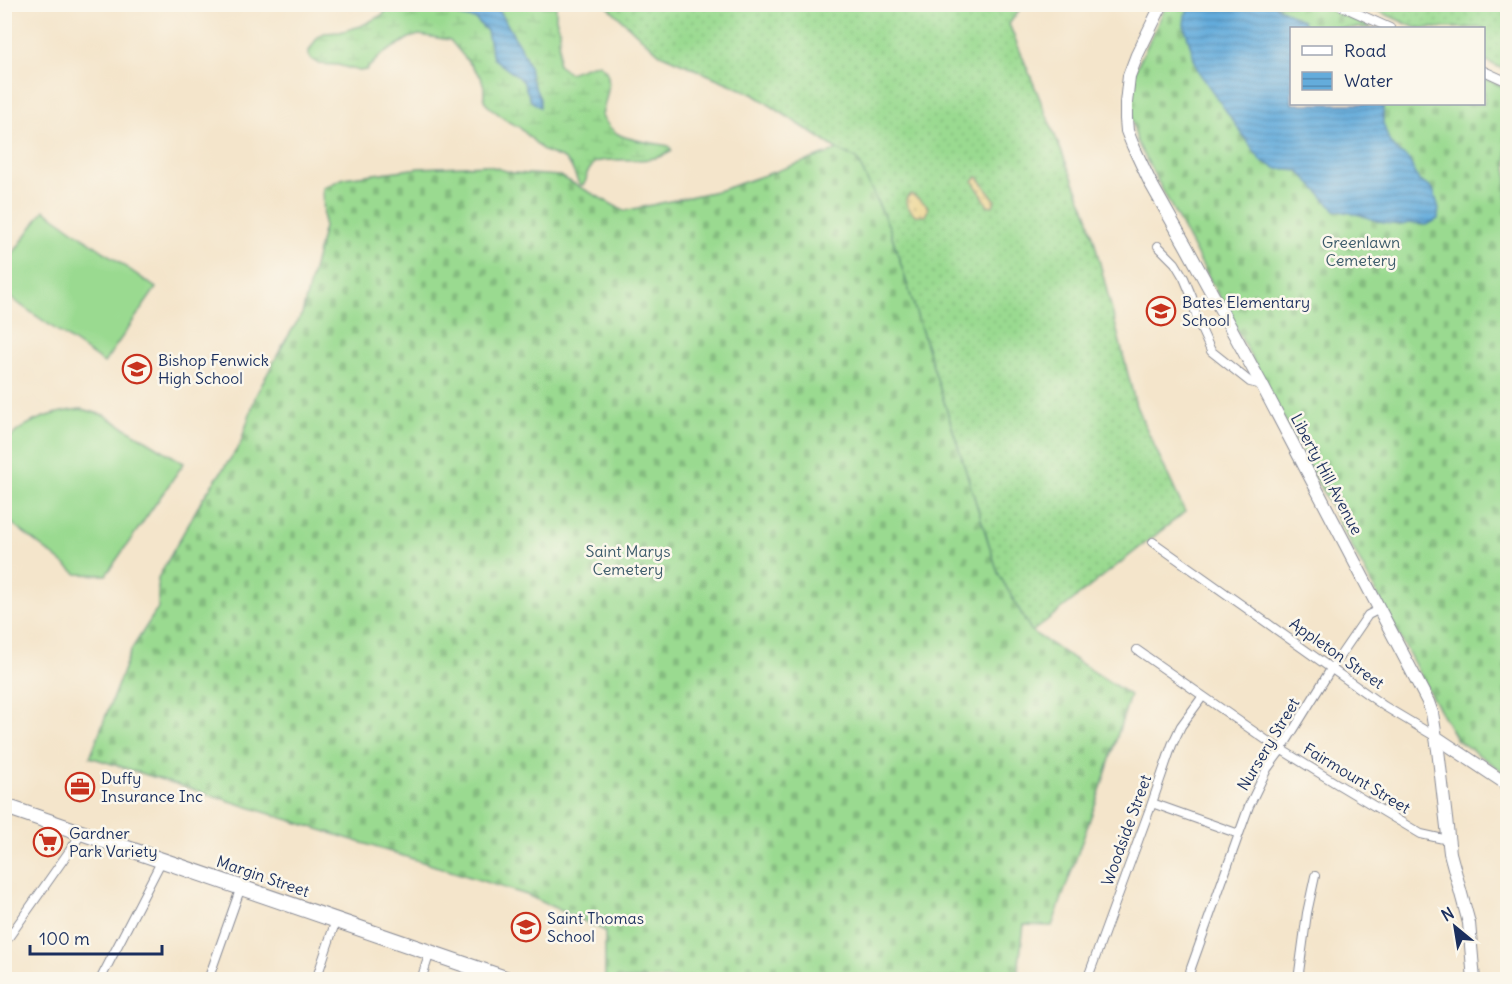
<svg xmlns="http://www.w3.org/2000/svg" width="1512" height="984" font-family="Delius,sans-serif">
	<defs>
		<pattern id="grass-dots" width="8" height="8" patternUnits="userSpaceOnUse" patternTransform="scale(1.5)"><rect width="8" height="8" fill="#9ada90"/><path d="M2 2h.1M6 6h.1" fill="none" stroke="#84bb7f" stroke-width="1.8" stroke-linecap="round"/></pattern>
		<pattern id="wetland-marsh" width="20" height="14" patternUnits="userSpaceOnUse" patternTransform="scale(1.5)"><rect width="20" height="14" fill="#9ada90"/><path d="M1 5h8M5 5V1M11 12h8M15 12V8" fill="none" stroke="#84bb7f"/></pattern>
		<pattern id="sand-dots" width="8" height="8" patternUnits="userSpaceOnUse" patternTransform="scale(1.5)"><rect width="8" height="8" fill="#eeda9e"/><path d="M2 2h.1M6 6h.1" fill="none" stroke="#ccbb8a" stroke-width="1.8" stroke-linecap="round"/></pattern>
		<pattern id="cemetery-stones" width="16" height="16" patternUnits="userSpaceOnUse" patternTransform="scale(1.5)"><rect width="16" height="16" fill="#9ada90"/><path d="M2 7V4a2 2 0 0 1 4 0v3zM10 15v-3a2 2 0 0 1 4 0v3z" fill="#84bb7f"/></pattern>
		<pattern id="water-rules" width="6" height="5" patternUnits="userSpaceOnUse" patternTransform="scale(1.5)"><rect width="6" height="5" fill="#64acdb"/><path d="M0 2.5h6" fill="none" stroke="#528cb5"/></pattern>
	</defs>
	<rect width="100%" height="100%" fill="#fbf7ec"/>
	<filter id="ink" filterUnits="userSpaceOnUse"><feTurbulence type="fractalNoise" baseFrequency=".0167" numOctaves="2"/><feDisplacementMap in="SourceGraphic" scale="12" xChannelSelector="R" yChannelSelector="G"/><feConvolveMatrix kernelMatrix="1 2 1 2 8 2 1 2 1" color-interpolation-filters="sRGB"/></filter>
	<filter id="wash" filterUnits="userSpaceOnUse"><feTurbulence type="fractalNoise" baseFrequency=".008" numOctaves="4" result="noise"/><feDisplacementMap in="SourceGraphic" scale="24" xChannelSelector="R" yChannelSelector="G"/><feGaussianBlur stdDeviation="1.35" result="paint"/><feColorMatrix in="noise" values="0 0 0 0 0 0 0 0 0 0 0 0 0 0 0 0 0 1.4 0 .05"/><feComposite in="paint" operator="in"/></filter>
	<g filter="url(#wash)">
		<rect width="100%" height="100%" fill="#f4e5cb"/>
		<path fill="url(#grass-dots)" stroke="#5a8477" stroke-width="1.5" d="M 606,5 L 1023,5 L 1009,24 L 1088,216 L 1136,406 L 1185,512 L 1032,632 L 998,573 L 889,227 L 857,159 L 838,150 L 753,94 L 660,54 L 637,34 Z
			M 1365,5 L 1507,5 L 1507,71 L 1484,60 L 1484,28 L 1416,28 Z"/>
		<path fill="url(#wetland-marsh)" stroke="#5a8477" stroke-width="1.5" d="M 387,5 L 433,5 L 461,16 L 475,19 L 487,31 L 493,58 L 523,81 L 531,101 L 540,99 L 531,79 L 529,67 L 524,54 L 499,10 L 493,5 L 556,5 L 556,19 L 560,30 L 558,65 L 569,73 C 578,70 591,64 599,64 C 599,64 606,70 606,71 C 613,84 604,102 602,116 C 606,123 611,130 618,134 C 630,141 655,143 669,146 L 672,151 C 648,166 621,156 595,162 L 587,173 L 586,181 L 583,185 L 579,184 L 571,166 L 564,159 L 544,151 L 519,127 L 509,122 L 487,105 L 484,100 L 484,87 L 481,77 L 450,40 L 419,35 L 409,38 L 381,55 L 366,70 L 359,71 L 338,65 L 319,64 L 311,59 L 309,55 L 309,51 L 317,38 L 324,33 L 340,32 L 361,26 L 384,14 Z"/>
		<path fill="url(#sand-dots)" stroke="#84847e" stroke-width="1.5" d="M 976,177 L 978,177 L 995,200 L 993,206 L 987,205 C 984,196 977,189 973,181 Z
			M 911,194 L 927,205 L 928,210 L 925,216 L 915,215 C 909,209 900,200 911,194 Z"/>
		<path fill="url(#cemetery-stones)" stroke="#5a8477" stroke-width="1.5" d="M 1167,4 L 1319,5 L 1372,28 L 1292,28 L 1292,104 L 1484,104 L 1484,78 L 1507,89 L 1507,774 L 1457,740 L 1433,699 L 1137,142 L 1129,106 L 1135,71 Z
			M 838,150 L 857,159 L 889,227 L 998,573 L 1032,632 L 1130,695 L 1101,788 L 1052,926 L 1024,925 L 1017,979 L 605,979 L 605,931 L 527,895 L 90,757 L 131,650 L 158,608 L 158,578 L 203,498 L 240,445 L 256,395 L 284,343 L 302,314 L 324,227 L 323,188 L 344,178 L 419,168 L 486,165 L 513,173 L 560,176 L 624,211 L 721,190 Z"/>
		<path fill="#9ada90" stroke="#5a8477" stroke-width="1.5" d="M 44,210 L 156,288 L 104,363 L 5,294 L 5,265 Z
			M 81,409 L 104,415 L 184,463 L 106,575 L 77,574 L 5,518 L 5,443 C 24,420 53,412 81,409 Z"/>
		<path fill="url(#water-rules)" stroke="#406e9c" stroke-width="1.5" d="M 433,5 L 493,5 L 499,10 L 524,54 L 529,67 L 531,79 L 540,99 L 540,107 L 531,101 L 523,81 L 493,58 L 487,31 L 475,19 L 461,16 Z
			M 1191,5 L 1274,5 L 1303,21 L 1306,28 L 1292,28 L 1292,104 L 1383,104 L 1383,123 L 1389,141 L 1398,152 L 1408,158 L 1419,181 L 1433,189 L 1439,208 L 1438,219 L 1427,225 L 1410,223 L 1402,225 L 1383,223 L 1360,215 L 1335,210 L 1299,171 L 1278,169 L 1261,161 L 1198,71 L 1184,25 L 1185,15 Z"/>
	</g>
	<g filter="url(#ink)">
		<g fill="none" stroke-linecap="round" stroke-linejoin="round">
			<g stroke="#888a94" stroke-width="10">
				<path id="street" d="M 1337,4 L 1390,28
					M 1484,71 L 1508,82
					M 1158,246 L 1175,263 L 1184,278 L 1192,297 L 1197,320 L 1211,351 L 1250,382 L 1262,385
					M 1153,542 L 1384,706 L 1436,737
					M 1137,650 L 1269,742 L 1334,782 L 1421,834 L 1448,840
					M 1152,803 L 1239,834
					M 4,944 L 82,833
					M 100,980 L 162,860
					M 208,980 L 241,887
					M 316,980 L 336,920
					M 421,980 L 430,952
					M 1087,980 L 1152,803 L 1172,745 L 1181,726 L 1203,696
					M 1188,980 L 1191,968 L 1249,806 L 1267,769 L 1281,750 L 1331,669 L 1368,615 L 1380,609
					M 1298,980 L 1307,913 L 1315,876"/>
			</g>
			<g stroke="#888a94" stroke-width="14">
				<path id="secondary" d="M 1162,4 L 1137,55 L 1129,76 L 1126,103 L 1126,119 L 1127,131 L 1133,146 L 1150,182 L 1186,246 L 1262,385 L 1428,702 L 1432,713 L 1438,750 L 1450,853 L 1469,923 L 1474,980
					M 1436,737 L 1508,785"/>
			</g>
			<g stroke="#888a94" stroke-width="17">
				<path id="highway" d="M 4,806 L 510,980"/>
			</g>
			<use href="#street" stroke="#fff" stroke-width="8"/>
			<use href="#secondary" stroke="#fff" stroke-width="12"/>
			<use href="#highway" stroke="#fff" stroke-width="15"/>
		</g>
	</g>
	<defs>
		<g id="school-ring" transform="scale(1.5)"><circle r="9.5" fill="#fbf7ec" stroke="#c8321e" stroke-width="1.5"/><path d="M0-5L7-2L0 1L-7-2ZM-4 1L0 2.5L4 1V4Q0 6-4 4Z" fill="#c8321e"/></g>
		<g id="office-ring" transform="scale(1.5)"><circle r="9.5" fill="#fbf7ec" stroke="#c8321e" stroke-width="1.5"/><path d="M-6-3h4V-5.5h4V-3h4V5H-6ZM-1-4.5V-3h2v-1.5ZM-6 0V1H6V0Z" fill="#c8321e"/></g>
		<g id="supermarket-ring" transform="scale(1.5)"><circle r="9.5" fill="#fbf7ec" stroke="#c8321e" stroke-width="1.5"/><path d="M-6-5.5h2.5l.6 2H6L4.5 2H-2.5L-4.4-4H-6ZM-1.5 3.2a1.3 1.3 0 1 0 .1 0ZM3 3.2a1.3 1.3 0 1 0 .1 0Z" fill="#c8321e"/></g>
	</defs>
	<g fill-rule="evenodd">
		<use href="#school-ring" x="1161" y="311"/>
		<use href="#school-ring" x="137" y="369"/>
		<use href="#office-ring" x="80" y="787"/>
		<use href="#supermarket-ring" x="48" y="842"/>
		<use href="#school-ring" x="526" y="927"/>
	</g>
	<g text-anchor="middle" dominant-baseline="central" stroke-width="5" stroke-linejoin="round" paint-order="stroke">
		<g font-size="16" fill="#3b5a6a" stroke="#fbf7ec">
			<text x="1361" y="242">Greenlawn<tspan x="1361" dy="18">Cemetery</tspan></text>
			<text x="628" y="551">Saint Marys<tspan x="628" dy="18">Cemetery</tspan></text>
		</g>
		<g font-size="16" fill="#1b2f5e" stroke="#fbf7ec" text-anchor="start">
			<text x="1182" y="302">Bates Elementary<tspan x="1182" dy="18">School</tspan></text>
			<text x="158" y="360">Bishop Fenwick<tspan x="158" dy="18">High School</tspan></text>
			<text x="101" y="778">Duffy<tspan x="101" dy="18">Insurance Inc</tspan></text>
			<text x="69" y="833">Gardner<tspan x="69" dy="18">Park Variety</tspan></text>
			<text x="547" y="918">Saint Thomas<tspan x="547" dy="18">School</tspan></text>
		</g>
		<g font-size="16" fill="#1b2f5e" stroke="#fbf7ec">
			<text transform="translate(1327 474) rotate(62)">Liberty Hill Avenue</text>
			<text transform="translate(1337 653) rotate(35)">Appleton Street</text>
			<text transform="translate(1268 744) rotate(-59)">Nursery Street</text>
			<text transform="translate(1357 778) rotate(31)">Fairmount Street</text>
			<text transform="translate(1126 830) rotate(-70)">Woodside Street</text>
			<text transform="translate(263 876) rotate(19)">Margin Street</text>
		</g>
	</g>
	<rect width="1512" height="984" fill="none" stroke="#fbf7ec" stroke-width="24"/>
	<rect x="1290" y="27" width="195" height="78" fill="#fbf7ec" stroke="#a1a7b3" stroke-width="1.5"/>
	<rect x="1302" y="46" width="30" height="9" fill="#ffffff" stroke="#a1a7b3" stroke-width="1.5"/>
	<text x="1344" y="57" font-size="18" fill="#1b2f5e">Road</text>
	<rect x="1302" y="72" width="30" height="18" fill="url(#water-rules)" stroke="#a1a7b3" stroke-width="1.5"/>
	<text x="1344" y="87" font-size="18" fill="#1b2f5e">Water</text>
	<g transform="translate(1455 927) rotate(330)" stroke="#fbf7ec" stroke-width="4.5" paint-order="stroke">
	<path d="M0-4.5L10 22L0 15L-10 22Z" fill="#1b2f5e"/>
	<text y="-9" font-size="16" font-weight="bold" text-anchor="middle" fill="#1b2f5e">N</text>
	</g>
	<path d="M30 945v9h132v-9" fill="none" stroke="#1b2f5e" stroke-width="3"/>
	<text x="39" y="945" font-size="18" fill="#1b2f5e" stroke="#fbf7ec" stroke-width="4.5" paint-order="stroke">100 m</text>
</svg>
